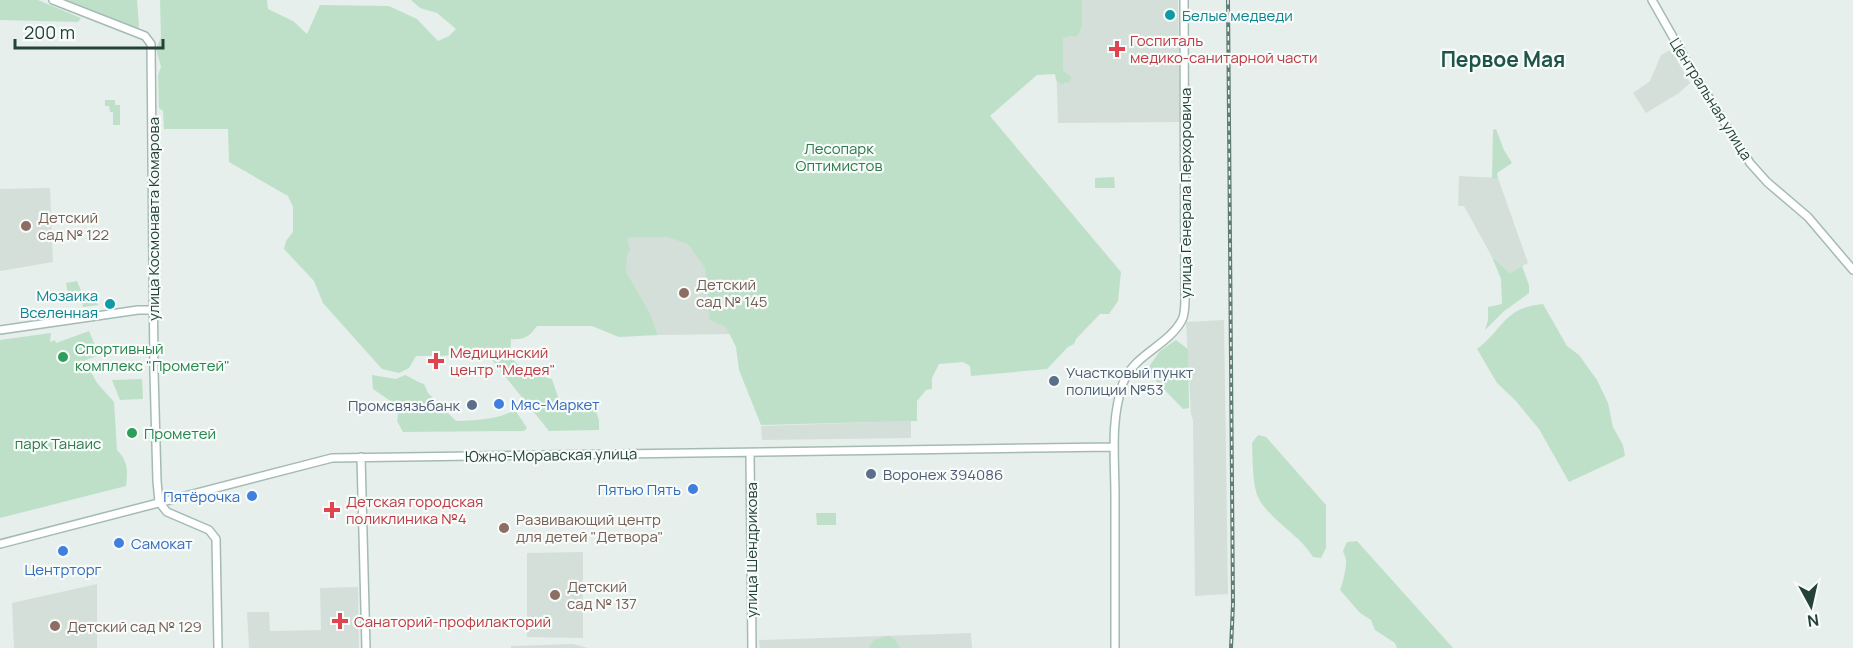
<svg xmlns="http://www.w3.org/2000/svg" width="1853" height="648" font-family="Manrope,sans-serif">
	<rect width="100%" height="100%" fill="#e6efeb"/>
	<path fill="#d4dfda" d="M 1054,0 L 1178,0 L 1180,122 L 1058,123 Z
		M 1671,50 L 1690,83 L 1679,93 L 1646,113 L 1633,93 L 1650,81 L 1661,55 Z
		M 1459,176 L 1498,178 L 1528,263 L 1510,273 L 1492,257 L 1464,206 L 1458,206 Z
		M 50,188 L 53,262 L 0,271 L 0,189 Z
		M 701,236 L 735,334 L 658,335 L 650,313 L 622,267 L 620,238 Z
		M 1224,320 L 1228,594 L 1195,596 L 1193,420 L 1191,414 L 1186,322 Z
		M 911,421 L 911,438 L 762,440 L 761,426 Z
		M 583,552 L 583,638 L 527,637 L 527,553 Z
		M 97,584 L 97,648 L 14,648 L 12,603 Z
		M 358,587 L 359,648 L 249,648 L 247,612 L 269,612 L 270,631 L 321,630 L 320,588 Z
		M 971,633 L 972,648 L 760,648 L 759,640 Z
		M 573,644 L 588,648 L 511,648 L 511,646 Z"/>
	<path fill="#bfe0c8" d="M 0,0 L 38,0 L 81,18 L 78,22 L 0,20 Z
		M 55,0 L 137,0 L 139,25 L 137,32 Z
		M 160,0 L 267,0 L 268,9 L 293,21 L 307,34 L 320,5 L 389,6 L 417,19 L 438,41 L 449,36 L 456,29 L 437,13 L 420,8 L 411,0 L 1082,0 L 1082,26 L 1077,37 L 1071,36 L 1063,38 L 1063,70 L 1071,77 L 1070,82 L 1064,83 L 1062,85 L 1056,80 L 1055,74 L 1037,75 L 990,116 L 1121,272 L 1118,301 L 1109,314 L 1100,314 L 1076,339 L 1074,344 L 1068,347 L 1047,369 L 971,376 L 970,366 L 963,362 L 939,364 L 932,378 L 932,389 L 926,390 L 917,401 L 917,421 L 761,425 L 739,370 L 736,347 L 726,327 L 710,320 L 705,268 L 688,244 L 667,237 L 627,238 L 630,249 L 627,256 L 626,272 L 650,313 L 658,335 L 619,337 L 592,326 L 537,326 C 529,337 524,340 511,339 C 511,344 510,350 511,354 C 514,368 540,376 552,379 L 560,403 L 568,411 L 596,410 L 599,421 L 599,430 L 549,431 L 488,355 L 416,356 L 409,368 L 399,373 L 382,369 L 323,303 L 314,281 L 284,249 L 286,241 L 293,232 L 293,207 L 288,196 L 229,162 L 228,129 L 164,129 L 163,111 L 159,108 L 158,75 L 161,67 L 156,49 L 161,37 Z
		M 105,100 L 115,100 L 115,105 L 120,105 L 120,125 L 113,125 L 113,112 L 110,112 L 109,106 L 105,106 Z
		M 1496,129 L 1504,150 L 1512,163 L 1497,173 L 1498,178 L 1492,179 L 1493,130 Z
		M 1114,177 L 1115,188 L 1095,188 L 1095,178 Z
		M 1492,257 L 1510,273 L 1522,266 L 1529,285 L 1529,293 L 1503,312 L 1485,330 L 1488,320 L 1488,307 L 1502,304 L 1501,279 Z
		M 77,281 L 82,293 L 96,293 L 98,305 L 83,307 L 81,296 L 72,297 L 72,293 L 68,294 L 66,283 Z
		M 1543,304 L 1567,346 L 1579,355 L 1597,380 L 1608,403 L 1613,427 L 1623,445 L 1625,456 L 1569,482 L 1539,429 L 1515,400 L 1497,383 L 1477,349 C 1504,329 1503,308 1543,304 Z
		M 89,331 L 99,355 L 73,365 L 80,366 L 91,372 L 97,383 L 114,402 L 117,450 C 128,461 128,471 126,486 L 0,518 L 0,340 L 51,333 L 50,342 L 55,340 L 56,343 Z
		M 1176,340 L 1188,349 L 1189,408 L 1183,409 L 1156,381 L 1148,368 L 1160,351 Z
		M 372,375 L 396,379 L 405,375 C 411,377 416,382 424,384 L 428,393 L 456,421 C 476,420 496,420 515,410 L 527,428 L 524,431 L 403,432 L 397,421 L 398,415 L 392,402 L 373,389 Z
		M 142,379 L 143,399 L 120,400 L 112,380 Z
		M 1258,435 L 1266,437 L 1326,505 L 1326,548 L 1321,558 L 1313,557 C 1299,534 1271,521 1259,499 C 1252,486 1253,458 1252,443 Z
		M 816,513 L 836,513 L 836,525 L 817,525 Z
		M 1357,541 L 1453,648 L 1397,648 L 1395,643 L 1375,630 L 1371,620 L 1360,613 L 1340,590 C 1342,587 1347,565 1346,561 C 1346,558 1344,554 1343,551 L 1347,542 Z
		M 888,636 L 895,639 L 900,648 L 868,648 L 874,640 Z"/>
	<g fill="none" stroke-linecap="round" stroke-linejoin="round">
		<g stroke="#a4bbb3" stroke-width="10">
			<path id="secondary" d="M 53,0 L 145,36 L 151,44 L 154,372 L 157,481 L 159,502 L 167,512 L 209,530 L 216,539 L 218,648
				M 1652,0 L 1694,74 L 1750,163 L 1767,182 L 1808,217 L 1853,270
				M 0,330 L 138,310 L 154,310
				M 750,453 L 752,648
				M 361,457 L 366,648
				M 0,544 L 332,458 L 1113,447
				M 1115,648 C 1115,598 1115,547 1115,497 C 1115,458 1110,421 1123,383 C 1134,354 1168,346 1182,320 C 1185,314 1185,304 1185,298 L 1184,0"/>
		</g>
		<use href="#secondary" stroke="#fff" stroke-width="7"/>
		<g stroke="#5f7d75" stroke-width="4">
			<path id="rail" d="M 1228,0 L 1233,604 L 1231,648"/>
		</g>
		<use href="#rail" stroke="#f7fbf9" stroke-width="1.5" stroke-dasharray="4.5" stroke-linecap="butt"/>
	</g>
	<g fill="#0f9aa8" stroke="#f7fbf9" stroke-width="2">
		<circle cx="1170" cy="15" r="6"/>
		<circle cx="110" cy="304" r="6"/>
	</g>
	<g fill="#e0444e" stroke="#f7fbf9" stroke-width="2">
		<path d="M1114 40h6v6h6v6h-6v6h-6v-6h-6v-6h6z"/>
		<path d="M433 352h6v6h6v6h-6v6h-6v-6h-6v-6h6z"/>
		<path d="M329 501h6v6h6v6h-6v6h-6v-6h-6v-6h6z"/>
		<path d="M337 612h6v6h6v6h-6v6h-6v-6h-6v-6h6z"/>
	</g>
	<g fill="#8d6e63" stroke="#f7fbf9" stroke-width="2">
		<circle cx="26" cy="226" r="6"/>
		<circle cx="684" cy="293" r="6"/>
		<circle cx="504" cy="528" r="6"/>
		<circle cx="555" cy="595" r="6"/>
		<circle cx="55" cy="626" r="6"/>
	</g>
	<g fill="#2e9e5b" stroke="#f7fbf9" stroke-width="2">
		<circle cx="63" cy="357" r="6"/>
		<circle cx="132" cy="433" r="6"/>
	</g>
	<g fill="#5c6f8a" stroke="#f7fbf9" stroke-width="2">
		<circle cx="1054" cy="381" r="6"/>
		<circle cx="472" cy="405" r="6"/>
		<circle cx="871" cy="474" r="6"/>
	</g>
	<g fill="#3f7fe0" stroke="#f7fbf9" stroke-width="2">
		<circle cx="499" cy="404" r="6"/>
		<circle cx="693" cy="489" r="6"/>
		<circle cx="252" cy="496" r="6"/>
		<circle cx="119" cy="543" r="6"/>
		<circle cx="63" cy="551" r="6"/>
	</g>
	<g text-anchor="middle" dominant-baseline="central" stroke-width="4.5" stroke-linejoin="round" paint-order="stroke">
		<g font-size="15" fill="#0d838f" stroke="#f7fbf9" text-anchor="start">
			<text x="1182" y="15">Белые медведи</text>
			<text x="98" y="295" text-anchor="end">Мозаика<tspan x="98" dy="17">Вселенная</tspan></text>
		</g>
		<g font-size="15" fill="#be3a42" stroke="#f7fbf9" text-anchor="start">
			<text x="1130" y="40">Госпиталь<tspan x="1130" dy="17">медико-санитарной части</tspan></text>
			<text x="450" y="352">Медицинский<tspan x="450" dy="17">центр "Медея"</tspan></text>
			<text x="346" y="501">Детская городская<tspan x="346" dy="17">поликлиника №4</tspan></text>
			<text x="354" y="621">Cанаторий-профилакторий</text>
		</g>
		<g font-size="15" fill="#24423a" stroke="#f7fbf9">
			<text transform="translate(1711 99) rotate(58)">Центральная улица</text>
			<text transform="translate(1185 193) rotate(-90)">улица Генерала Перхоровича</text>
			<text transform="translate(153 219) rotate(-90)">улица Космонавта Комарова</text>
			<text transform="translate(551 455) rotate(-1)">Южно-Моравская улица</text>
			<text transform="translate(751 550) rotate(-90)">улица Шендрикова</text>
		</g>
		<g font-size="15" fill="#2d7a4b" stroke="#f7fbf9">
			<text x="839" y="148">Лесопарк<tspan x="839" dy="17">Оптимистов</tspan></text>
			<text x="58" y="443">парк Танаис</text>
		</g>
		<g font-size="15" fill="#785e54" stroke="#f7fbf9" text-anchor="start">
			<text x="38" y="217">Детский<tspan x="38" dy="17">сад № 122</tspan></text>
			<text x="696" y="284">Детский<tspan x="696" dy="17">сад № 145</tspan></text>
			<text x="516" y="519">Развивающий центр<tspan x="516" dy="17">для детей "Детвора"</tspan></text>
			<text x="567" y="586">Детский<tspan x="567" dy="17">сад № 137</tspan></text>
			<text x="67" y="626">Детский сад № 129</text>
		</g>
		<g font-size="15" fill="#27864d" stroke="#f7fbf9" text-anchor="start">
			<text x="75" y="348">Спортивный<tspan x="75" dy="17">комплекс "Прометей"</tspan></text>
			<text x="144" y="433">Прометей</text>
		</g>
		<g font-size="15" fill="#4e5e75" stroke="#f7fbf9" text-anchor="start">
			<text x="1066" y="372">Участковый пункт<tspan x="1066" dy="17">полиции №53</tspan></text>
			<text x="460" y="405" text-anchor="end">Промсвязьбанк</text>
			<text x="883" y="474">Воронеж 394086</text>
		</g>
		<g font-size="15" fill="#366cbe" stroke="#f7fbf9" text-anchor="start">
			<text x="511" y="404">Мяс-Маркет</text>
			<text x="681" y="489" text-anchor="end">Пятью Пять</text>
			<text x="240" y="496" text-anchor="end">Пятёрочка</text>
			<text x="131" y="543">Самокат</text>
			<text x="63" y="569" text-anchor="middle">Центрторг</text>
		</g>
		<g font-size="21" font-weight="bold" fill="#1f5548" stroke="#f7fbf9">
			<text x="1503" y="59">Первое Мая</text>
		</g>
	</g>
	<g transform="translate(1811 606) rotate(172)" stroke="#f7fbf9" stroke-width="4.5" paint-order="stroke">
	<path d="M0-4.5L10 22L0 15L-10 22Z" fill="#24423a"/>
	<text y="-9" font-size="16" font-weight="bold" text-anchor="middle" fill="#24423a">N</text>
	</g>
	<path d="M15 39v9h148v-9" fill="none" stroke="#24423a" stroke-width="3"/>
	<text x="24" y="39" font-size="18" fill="#24423a" stroke="#f7fbf9" stroke-width="4.5" paint-order="stroke">200 m</text>
</svg>
